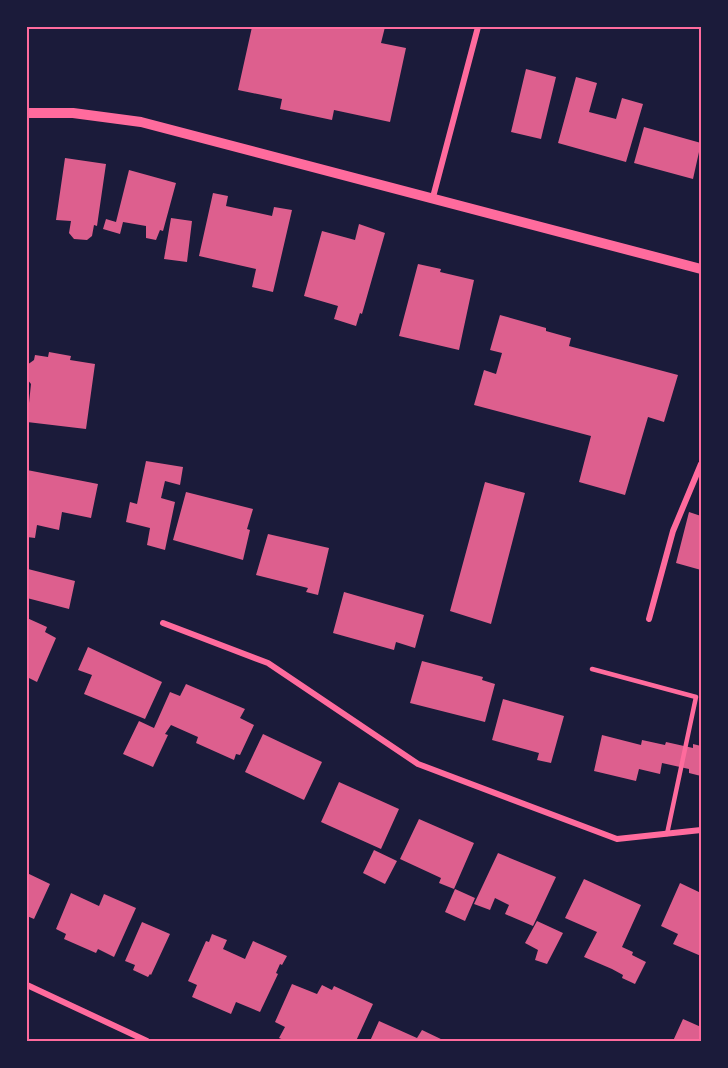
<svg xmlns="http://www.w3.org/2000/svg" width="728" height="1068" font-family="'Titillium Web',sans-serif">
	<rect width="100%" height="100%" fill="#1b1b3a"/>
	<path fill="#dd5f8e" d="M 252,27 L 385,27 L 381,43 L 406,48 L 390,122 L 334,110 L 332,120 L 280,109 L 282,99 L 238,90 Z
		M 526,69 L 556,77 L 541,139 L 511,132 Z
		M 576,77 L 597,83 L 589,112 L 616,119 L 622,98 L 643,104 L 626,162 L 558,143 Z
		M 644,127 L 701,143 L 693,179 L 634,163 Z
		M 65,158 L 106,164 L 97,226 L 94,225 L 92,236 L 87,240 L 74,239 L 69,233 L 71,221 L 56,220 Z
		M 129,170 L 176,183 L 163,231 L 160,230 L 156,240 L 146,238 L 146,226 L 123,222 L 120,234 L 103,229 L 106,219 L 116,222 Z
		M 213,193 L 228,196 L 226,206 L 272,216 L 274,207 L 292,210 L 273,292 L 252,287 L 256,269 L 199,256 Z
		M 171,218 L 192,221 L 187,262 L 164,259 Z
		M 359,224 L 385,233 L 362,314 L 360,313 L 356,326 L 334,319 L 338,306 L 304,296 L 322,231 L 355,240 Z
		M 418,264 L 441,269 L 440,272 L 474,280 L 459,350 L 399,336 Z
		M 500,315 L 546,328 L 546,331 L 571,338 L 569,346 L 678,375 L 664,422 L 648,417 L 625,495 L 579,482 L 591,436 L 474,405 L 484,370 L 496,374 L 502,353 L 490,350 Z
		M 49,352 L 71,356 L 70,360 L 95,364 L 86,429 L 27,422 L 31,384 L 27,379 L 27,365 L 34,360 L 35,355 L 48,357 Z
		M 146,461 L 183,467 L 180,485 L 165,481 L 161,498 L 175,502 L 165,550 L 147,545 L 150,528 L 126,522 L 130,502 L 137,504 Z
		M 27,470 L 98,484 L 91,518 L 62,512 L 59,530 L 37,525 L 35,538 L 27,537 Z
		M 485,482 L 525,493 L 491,624 L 450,611 Z
		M 186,492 L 253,509 L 247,529 L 250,530 L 243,560 L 173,540 Z
		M 689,512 L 701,516 L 701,570 L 676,563 Z
		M 268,534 L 329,548 L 318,595 L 306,592 L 308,588 L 256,575 Z
		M 28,569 L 75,581 L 69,609 L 27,598 Z
		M 344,592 L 424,615 L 415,648 L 396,642 L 394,650 L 333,633 Z
		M 27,618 L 47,627 L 45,632 L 56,638 L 37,682 L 27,677 Z
		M 88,647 L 162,682 L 145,719 L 84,694 L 92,675 L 78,670 Z
		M 422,661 L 483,677 L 482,680 L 495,684 L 485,722 L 410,703 Z
		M 186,684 L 245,709 L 240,718 L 254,725 L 240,755 L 236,754 L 234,760 L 196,743 L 198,737 L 171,725 L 165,734 L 168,735 L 153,767 L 123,754 L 139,721 L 154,728 L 170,692 L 180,696 Z
		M 503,699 L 564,716 L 551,763 L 537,760 L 539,753 L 492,740 Z
		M 263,734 L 322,762 L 304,800 L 245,772 Z
		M 602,735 L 641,745 L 642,740 L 665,745 L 666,742 L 693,748 L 693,744 L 701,746 L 701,776 L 689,773 L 689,769 L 662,763 L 660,774 L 639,769 L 636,781 L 594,771 Z
		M 339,782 L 399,809 L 381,849 L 321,822 Z
		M 419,819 L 474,843 L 454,889 L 439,883 L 441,878 L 400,859 Z
		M 374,850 L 397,861 L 385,884 L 363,873 Z
		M 498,853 L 556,877 L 533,926 L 505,914 L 509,905 L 495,898 L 490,910 L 474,904 Z
		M 27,873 L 50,884 L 34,919 L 27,916 Z
		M 584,879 L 641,905 L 622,947 L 633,952 L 632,955 L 646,962 L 635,984 L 622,978 L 623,975 L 612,969 L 584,957 L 597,932 L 565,918 Z
		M 680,883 L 701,893 L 701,956 L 673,944 L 678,934 L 661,926 Z
		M 455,889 L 475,898 L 465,921 L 445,912 Z
		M 71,893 L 99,906 L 104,894 L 136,908 L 114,957 L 98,949 L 96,953 L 64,939 L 66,934 L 56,929 Z
		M 537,921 L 563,933 L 547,964 L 535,960 L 538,950 L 525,943 Z
		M 142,922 L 170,934 L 151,975 L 150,974 L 148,977 L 133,970 L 135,965 L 125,961 Z
		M 212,934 L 227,940 L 223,949 L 245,959 L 253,941 L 287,956 L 282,965 L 280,964 L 276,973 L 278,974 L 260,1012 L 236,1002 L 231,1014 L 192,997 L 197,985 L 188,981 L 206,941 L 209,942 Z
		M 292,984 L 317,994 L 322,985 L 332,990 L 334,986 L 373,1004 L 356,1041 L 286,1041 L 279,1038 L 285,1027 L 275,1022 Z
		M 683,1019 L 701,1027 L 701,1036 L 699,1041 L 673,1041 Z
		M 379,1021 L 417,1038 L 422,1030 L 445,1041 L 370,1041 Z"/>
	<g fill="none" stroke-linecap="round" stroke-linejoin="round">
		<path stroke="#ff6b9d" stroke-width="4.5" d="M 592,669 L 696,697 L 667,834"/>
		<path stroke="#ff6b9d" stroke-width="6" d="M 433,197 L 478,27
			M 649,619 L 673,531 L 701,464
			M 163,623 L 268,663 L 418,764 L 617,839 L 701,830
			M 27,985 L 147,1041"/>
		<path stroke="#ff6b9d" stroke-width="10" d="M 27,113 L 73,113 L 141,122 L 701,269"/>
	</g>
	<rect width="728" height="1068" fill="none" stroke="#1b1b3a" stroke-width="57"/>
	<rect x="28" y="28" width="672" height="1012" fill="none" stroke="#ff6b9d" stroke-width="2"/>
</svg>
